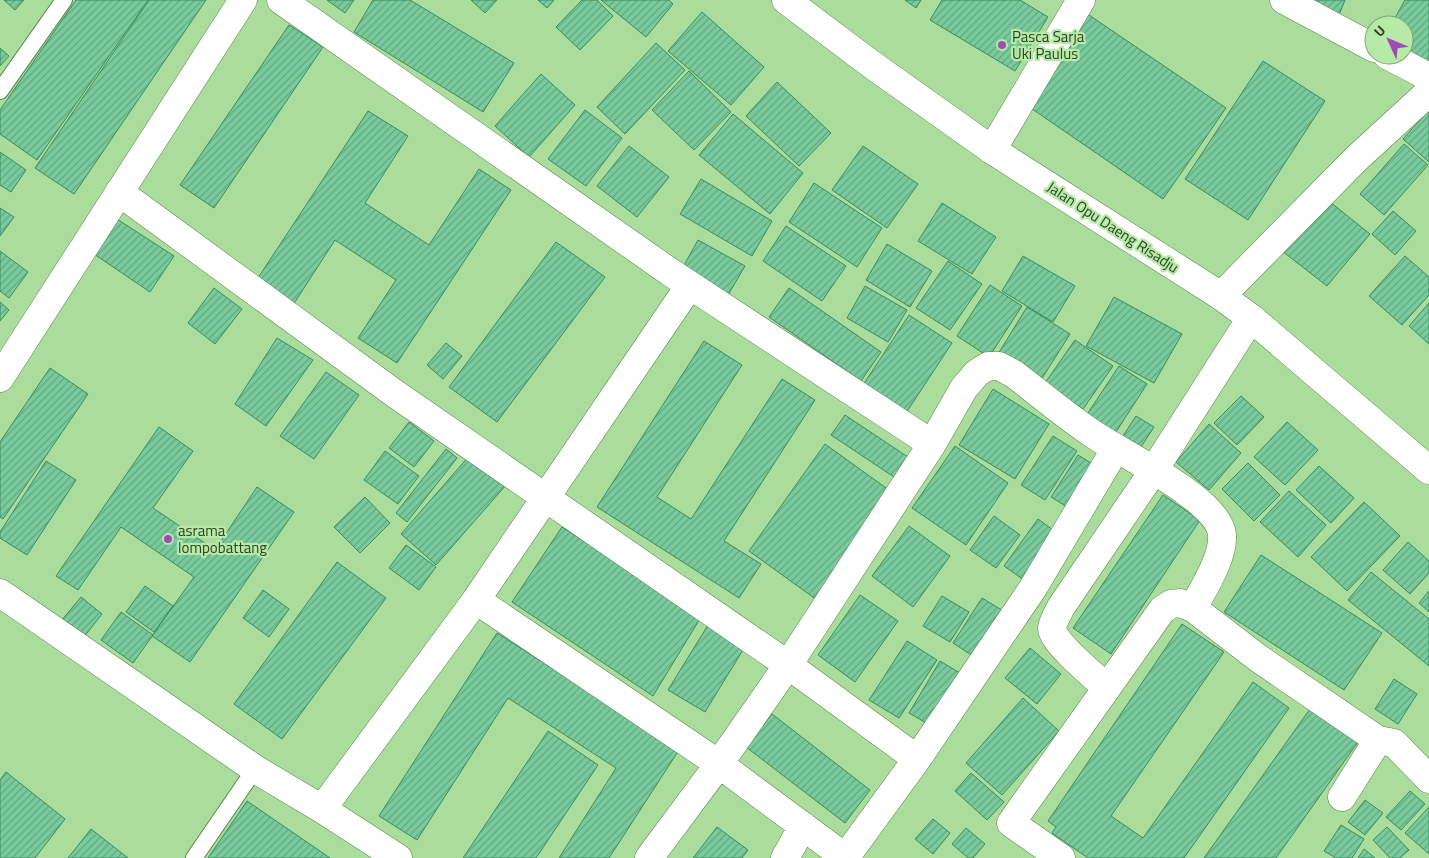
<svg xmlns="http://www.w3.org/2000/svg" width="1429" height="858" font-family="'Titillium Web',sans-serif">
	<defs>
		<pattern id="building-hatch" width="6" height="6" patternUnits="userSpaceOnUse" patternTransform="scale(1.25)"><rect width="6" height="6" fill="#79cb9d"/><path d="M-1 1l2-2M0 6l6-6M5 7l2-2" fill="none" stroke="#64a680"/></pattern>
	</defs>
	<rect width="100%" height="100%" fill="#aadd9b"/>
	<path fill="url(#building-hatch)" stroke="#388b61" d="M 4,0 L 24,0 L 15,10 Z
		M 76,0 L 148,0 L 37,160 L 0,134 L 0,110 Z
		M 149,0 L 206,0 L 74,194 L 35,168 Z
		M 327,0 L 354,0 L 345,13 Z
		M 373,0 L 410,0 L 514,63 L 483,112 L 354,32 Z
		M 471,0 L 497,0 L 485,13 Z
		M 538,0 L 554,0 L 547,8 Z
		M 582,0 L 597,0 L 613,16 L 580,50 L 556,27 Z
		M 601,0 L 669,0 L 673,4 L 646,37 Z
		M 905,0 L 921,0 L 916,8 Z
		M 942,0 L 1020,0 L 1048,17 L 1015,71 L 930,20 Z
		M 1290,0 L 1345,0 L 1337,20 Z
		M 1405,0 L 1429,0 L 1429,70 L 1404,55 L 1404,25 L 1391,25 Z
		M 702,12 L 764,67 L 731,105 L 668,51 Z
		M 1086,13 L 1226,108 L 1163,199 L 1025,104 Z
		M 289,25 L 323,47 L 214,208 L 180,185 Z
		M 656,43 L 685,70 L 625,134 L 597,107 Z
		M 0,48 L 9,56 L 0,66 Z
		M 1263,61 L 1325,101 L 1248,220 L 1185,179 Z
		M 689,71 L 731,112 L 694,150 L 652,110 Z
		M 541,74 L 575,105 L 529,157 L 495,126 Z
		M 777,82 L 831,133 L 799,166 L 746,116 Z
		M 585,110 L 622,138 L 586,186 L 548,159 Z
		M 1429,110 L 1429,162 L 1403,139 Z
		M 368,111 L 408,136 L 365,203 L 429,245 L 479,169 L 511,190 L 397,363 L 358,338 L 396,280 L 335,240 L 293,305 L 256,281 Z
		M 733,114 L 803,173 L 770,214 L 699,155 Z
		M 1404,144 L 1428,165 L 1384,215 L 1360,194 Z
		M 629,146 L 669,177 L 637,217 L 597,186 Z
		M 863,146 L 918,184 L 887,228 L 832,190 Z
		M 0,152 L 26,170 L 11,192 L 0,185 Z
		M 701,179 L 772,221 L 752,256 L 680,214 Z
		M 814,183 L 882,228 L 857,267 L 789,222 Z
		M 1325,198 L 1370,234 L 1327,286 L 1282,251 Z
		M 942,203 L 996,237 L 972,274 L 918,241 Z
		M 0,208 L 14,217 L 0,236 Z
		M 1393,211 L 1416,231 L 1395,255 L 1372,234 Z
		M 117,219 L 174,256 L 150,292 L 94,254 Z
		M 786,226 L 846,266 L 822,301 L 763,261 Z
		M 698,240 L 745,266 L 728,295 L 682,269 Z
		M 556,242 L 605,277 L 497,422 L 449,387 Z
		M 887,244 L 932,271 L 910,307 L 866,280 Z
		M 0,251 L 28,272 L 9,298 L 0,291 Z
		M 1023,256 L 1075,286 L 1053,322 L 1002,291 Z
		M 1405,256 L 1429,277 L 1429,295 L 1402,325 L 1369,296 Z
		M 948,261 L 982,284 L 950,330 L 916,308 Z
		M 990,285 L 1022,306 L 989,357 L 957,336 Z
		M 865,286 L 907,310 L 888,342 L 847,318 Z
		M 214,288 L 242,309 L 215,344 L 188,323 Z
		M 789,288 L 881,352 L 861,381 L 769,317 Z
		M 1114,297 L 1182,334 L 1154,383 L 1086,346 Z
		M 0,302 L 9,310 L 0,321 Z
		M 1429,303 L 1429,344 L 1409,326 Z
		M 1027,307 L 1070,334 L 1041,380 L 998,354 Z
		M 909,315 L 952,343 L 904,416 L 861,388 Z
		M 277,338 L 313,360 L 266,426 L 235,404 Z
		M 1075,340 L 1113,366 L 1083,409 L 1045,383 Z
		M 704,341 L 742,365 L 657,497 L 691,519 L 782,379 L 815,400 L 724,541 L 761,564 L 739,598 L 597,507 Z
		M 446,343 L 462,356 L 443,379 L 427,365 Z
		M 1119,366 L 1147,384 L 1114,435 L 1086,416 Z
		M 50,368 L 88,394 L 3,519 L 0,517 L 0,442 Z
		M 326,372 L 359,395 L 314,459 L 280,436 Z
		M 993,389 L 1049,424 L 1015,479 L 959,445 Z
		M 1241,396 L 1264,417 L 1237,445 L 1214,423 Z
		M 845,415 L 908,457 L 894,477 L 831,435 Z
		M 1136,416 L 1154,427 L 1139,450 L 1121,439 Z
		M 409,422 L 434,441 L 414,467 L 389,448 Z
		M 1287,422 L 1318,450 L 1285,485 L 1254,457 Z
		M 1209,424 L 1241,453 L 1209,490 L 1176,462 Z
		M 159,427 L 193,451 L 153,508 L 215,550 L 257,487 L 294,512 L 190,662 L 152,636 L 194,577 L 121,527 L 78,590 L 56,576 Z
		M 1053,436 L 1077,451 L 1045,500 L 1021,485 Z
		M 825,444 L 893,493 L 817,600 L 749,551 Z
		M 955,446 L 1008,483 L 966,545 L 912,508 Z
		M 446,449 L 457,458 L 407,522 L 396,513 Z
		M 385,451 L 419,476 L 398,504 L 364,480 Z
		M 470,455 L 506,485 L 436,565 L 401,534 Z
		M 1078,455 L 1099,468 L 1072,510 L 1051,497 Z
		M 46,461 L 76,480 L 27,555 L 0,538 L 0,532 Z
		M 1248,463 L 1280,495 L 1254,521 L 1222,489 Z
		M 1319,466 L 1354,498 L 1331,523 L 1296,490 Z
		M 1289,491 L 1326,525 L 1298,557 L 1260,522 Z
		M 1163,495 L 1200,520 L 1111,654 L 1073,628 Z
		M 365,497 L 390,523 L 360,553 L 334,527 Z
		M 1364,502 L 1400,536 L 1347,591 L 1311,557 Z
		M 994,516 L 1020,535 L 996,568 L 970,550 Z
		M 1038,519 L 1057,533 L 1024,580 L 1004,566 Z
		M 909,526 L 950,556 L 913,607 L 872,576 Z
		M 562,527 L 701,617 L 653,696 L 512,602 Z
		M 1408,542 L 1429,561 L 1429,573 L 1410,594 L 1383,570 Z
		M 406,545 L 436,567 L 419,590 L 389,568 Z
		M 1261,555 L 1382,633 L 1344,690 L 1224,612 Z
		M 337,562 L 386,598 L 282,739 L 234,704 Z
		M 1371,572 L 1429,619 L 1429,666 L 1348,600 Z
		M 145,586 L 173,606 L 154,632 L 126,612 Z
		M 263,590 L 289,609 L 269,637 L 243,618 Z
		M 1429,591 L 1429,612 L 1419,603 Z
		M 860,595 L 898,621 L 855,682 L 818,655 Z
		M 942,596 L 969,612 L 950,642 L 923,626 Z
		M 81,597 L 102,614 L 83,638 L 61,621 Z
		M 982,598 L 1005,612 L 976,658 L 953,643 Z
		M 121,612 L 153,635 L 133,663 L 101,640 Z
		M 713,617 L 749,640 L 705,712 L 668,690 Z
		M 1182,624 L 1224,652 L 1111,816 L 1143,838 L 1253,682 L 1289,708 L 1184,858 L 1088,858 L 1052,833 L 1056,827 L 1048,821 Z
		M 497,633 L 679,750 L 609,858 L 559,858 L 616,768 L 508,698 L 417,840 L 379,816 Z
		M 907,641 L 937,660 L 899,718 L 869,700 Z
		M 1030,648 L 1061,674 L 1037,704 L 1005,678 Z
		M 940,661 L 965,676 L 935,728 L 909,713 Z
		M 1394,679 L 1417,694 L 1398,724 L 1375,709 Z
		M 1023,698 L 1059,731 L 1002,795 L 966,763 Z
		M 1310,709 L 1358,742 L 1276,858 L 1204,858 Z
		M 772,714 L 870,790 L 845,823 L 746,747 Z
		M 548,731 L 598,765 L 536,858 L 463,858 Z
		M 6,772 L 65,819 L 35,858 L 0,858 L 0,780 Z
		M 971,773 L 1004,802 L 987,820 L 955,791 Z
		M 1410,791 L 1425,804 L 1401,830 L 1386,817 Z
		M 1365,800 L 1383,813 L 1365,835 L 1348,822 Z
		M 247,801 L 330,858 L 208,858 Z
		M 1429,807 L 1429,854 L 1405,833 Z
		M 933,819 L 950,833 L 933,854 L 915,839 Z
		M 1341,825 L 1364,839 L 1352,858 L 1336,858 L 1324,851 Z
		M 717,827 L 748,850 L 742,858 L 693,858 Z
		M 1387,827 L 1409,850 L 1400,858 L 1390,858 L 1373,840 Z
		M 966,828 L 985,844 L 973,858 L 968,858 L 952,844 Z
		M 91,829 L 128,858 L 68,858 Z
		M 1364,849 L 1375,858 L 1358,858 Z"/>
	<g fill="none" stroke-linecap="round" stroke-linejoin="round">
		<g stroke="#59884a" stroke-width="18">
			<path id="service" d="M 0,91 L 64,0
				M 194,858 L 255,769"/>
		</g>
		<g stroke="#59884a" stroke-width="29">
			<path id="minor" d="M 281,0 L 670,272 L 932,444
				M 1284,0 L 1374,48
				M 1387,55 L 1429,77
				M 992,150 L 1081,0
				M 119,192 L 394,393 L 788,665 L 917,759 L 845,858
				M 1221,296 L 1356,159 L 1429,92
				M 0,378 L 243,0
				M 0,593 L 255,769 L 322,809 L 398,858
				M 476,600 L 719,764 L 846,858
				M 1106,687 C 1095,677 1051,641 1052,628 C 1053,621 1058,613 1061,607 L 1154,470 L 1251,318
				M 917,759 L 1033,588 L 1116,448
				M 1342,797 L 1378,740 L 1394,743 L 1429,779
				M 322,809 L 476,600 L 690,285
				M 649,858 L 719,764 L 788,665 L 932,444 L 964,388 L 977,373 L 988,366 L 999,366 L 1014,374 C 1040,394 1066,416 1093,434 C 1122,454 1220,500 1222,535 C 1224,557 1203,589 1193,608
				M 785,858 L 803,826
				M 1061,858 L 1011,823 L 1162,610 L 1171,604 L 1180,603 L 1193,608 L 1258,658 L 1378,740"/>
		</g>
		<g stroke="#59884a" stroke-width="29">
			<path id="secondary" d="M 786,0 L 871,64 L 992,150 L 1221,296 L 1251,318 L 1429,470"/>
		</g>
		<use href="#service" stroke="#fff" stroke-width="16"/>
		<use href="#minor" stroke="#fff" stroke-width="28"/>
		<use href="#secondary" stroke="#fff" stroke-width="28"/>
	</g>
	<g fill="#a14bb8" stroke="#b7eaa7" stroke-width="2">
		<circle cx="1002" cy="45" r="5"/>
		<circle cx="168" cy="539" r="5"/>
	</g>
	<g text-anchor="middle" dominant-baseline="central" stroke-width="4.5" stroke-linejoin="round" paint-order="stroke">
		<g font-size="15" fill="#2e4228" stroke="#b7eaa7" text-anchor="start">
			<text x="1012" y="36">Pasca Sarja<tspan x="1012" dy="17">Uki Paulus</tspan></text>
			<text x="178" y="530">asrama<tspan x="178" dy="17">lompobattang</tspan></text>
		</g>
		<g font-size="15" fill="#2e4228" stroke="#b7eaa7">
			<text transform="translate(1113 227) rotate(33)">Jalan Opu Daeng Risadju</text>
		</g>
	</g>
	<g transform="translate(1389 40) rotate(314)"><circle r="24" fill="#b7eaa7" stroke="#80a774"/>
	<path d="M0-4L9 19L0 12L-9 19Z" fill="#a14bb8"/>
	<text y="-8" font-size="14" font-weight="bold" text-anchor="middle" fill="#2e4228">U</text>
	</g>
</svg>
